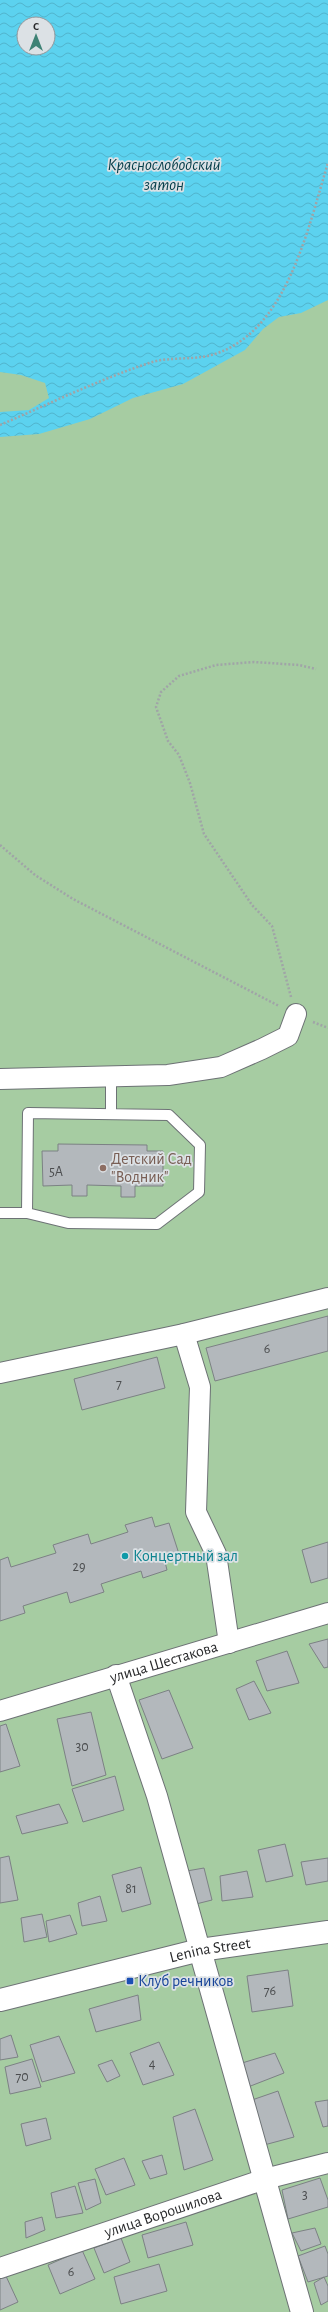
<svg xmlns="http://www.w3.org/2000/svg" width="328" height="2312" font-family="'Alegreya Sans',sans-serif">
	<defs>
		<pattern id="water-waves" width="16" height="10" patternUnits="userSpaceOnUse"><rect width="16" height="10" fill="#5cd2ef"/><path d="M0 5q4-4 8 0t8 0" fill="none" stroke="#50b4cd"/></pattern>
	</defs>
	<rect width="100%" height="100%" fill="#dce1e5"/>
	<path fill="#a6cca2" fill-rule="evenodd" d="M 0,0 L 328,0 L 328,2312 L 0,2312 ZM 24,24 L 48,24 L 48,48 L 24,48 Z"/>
	<path fill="url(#water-waves)" fill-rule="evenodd" d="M 0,0 L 328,0 L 328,300 L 301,313 L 279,317 L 263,329 L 245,350 L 183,384 L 133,398 L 90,419 L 39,434 L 0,437 L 0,412 L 29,410 L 49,398 L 45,383 L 21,375 L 0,372 ZM 24,24 L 48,24 L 48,48 L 24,48 Z"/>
	<path fill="#b3b8bc" stroke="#7c8184" d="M 58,1144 L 147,1145 L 147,1151 L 163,1151 L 163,1186 L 135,1186 L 135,1197 L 121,1197 L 121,1186 L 87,1185 L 87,1196 L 72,1196 L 72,1185 L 43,1186 L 42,1151 L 58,1151 Z
		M 328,1316 L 328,1351 L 215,1381 L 206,1348 Z
		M 157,1357 L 165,1388 L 82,1410 L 74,1379 Z
		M 152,1517 L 155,1527 L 169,1523 L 180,1557 L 165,1562 L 167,1570 L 143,1578 L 141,1571 L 101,1584 L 104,1592 L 70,1603 L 67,1592 L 23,1606 L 25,1613 L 0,1621 L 0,1560 L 8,1557 L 11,1567 L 56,1553 L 53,1545 L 88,1534 L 91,1544 L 128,1532 L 125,1525 Z
		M 328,1542 L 328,1578 L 311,1583 L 302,1550 Z
		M 328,1639 L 328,1667 L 324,1668 L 309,1644 Z
		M 287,1651 L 299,1683 L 267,1691 L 256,1661 Z
		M 254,1681 L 271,1713 L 249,1720 L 236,1689 Z
		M 169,1690 L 193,1748 L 162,1759 L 139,1700 Z
		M 91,1712 L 106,1775 L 72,1786 L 57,1719 Z
		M 6,1724 L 20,1766 L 0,1772 L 0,1726 Z
		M 115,1776 L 124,1810 L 83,1822 L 72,1789 Z
		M 59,1804 L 68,1823 L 22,1834 L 16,1816 Z
		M 285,1844 L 293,1876 L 266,1882 L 258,1850 Z
		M 9,1856 L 18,1900 L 0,1903 L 0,1858 Z
		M 328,1858 L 328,1881 L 306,1885 L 301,1862 Z
		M 141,1867 L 151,1904 L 122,1912 L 112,1875 Z
		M 204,1868 L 212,1900 L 188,1906 L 181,1872 Z
		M 247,1871 L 253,1897 L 222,1901 L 220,1876 Z
		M 100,1896 L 107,1921 L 82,1926 L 78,1903 Z
		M 42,1914 L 47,1937 L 24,1942 L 21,1918 Z
		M 70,1915 L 77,1934 L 49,1942 L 46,1921 Z
		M 288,1970 L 293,2006 L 252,2012 L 247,1976 Z
		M 138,1995 L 141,2020 L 96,2032 L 89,2009 Z
		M 11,2035 L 18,2057 L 0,2060 L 0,2039 Z
		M 59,2036 L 75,2073 L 42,2082 L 30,2045 Z
		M 159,2042 L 174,2075 L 143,2085 L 130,2053 Z
		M 275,2053 L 284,2073 L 248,2087 L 242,2063 Z
		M 32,2059 L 41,2087 L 10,2094 L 5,2067 Z
		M 112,2060 L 120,2076 L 107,2082 L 98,2065 Z
		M 278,2091 L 294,2137 L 264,2145 L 252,2100 Z
		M 328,2100 L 328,2126 L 323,2127 L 315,2102 Z
		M 195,2109 L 213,2160 L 184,2170 L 173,2117 Z
		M 46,2118 L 51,2139 L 26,2146 L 21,2124 Z
		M 162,2155 L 167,2174 L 150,2179 L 142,2161 Z
		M 124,2158 L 135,2185 L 106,2195 L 95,2169 Z
		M 320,2178 L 328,2200 L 328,2207 L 288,2219 L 282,2190 Z
		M 95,2179 L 101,2203 L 86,2210 L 78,2183 Z
		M 75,2186 L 83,2213 L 56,2218 L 51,2193 Z
		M 42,2217 L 45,2230 L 26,2238 L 25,2222 Z
		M 186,2222 L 193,2245 L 148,2258 L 142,2235 Z
		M 315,2228 L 321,2244 L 301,2251 L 292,2233 Z
		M 121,2238 L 130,2262 L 104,2273 L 94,2248 Z
		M 325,2246 L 328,2254 L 328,2276 L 308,2282 L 298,2256 Z
		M 82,2250 L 95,2279 L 60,2294 L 48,2265 Z
		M 159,2264 L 167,2291 L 121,2304 L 114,2277 Z
		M 5,2274 L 18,2302 L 0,2310 L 0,2276 Z
		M 324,2277 L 328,2286 L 328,2301 L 321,2305 L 314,2283 Z"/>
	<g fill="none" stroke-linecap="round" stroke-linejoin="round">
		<g stroke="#6d7275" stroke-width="12">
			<path id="service" d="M 111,1114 L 111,1076
				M 0,1213 L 27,1213 L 68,1223 L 157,1224 L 199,1192 L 200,1145 L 169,1115 L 28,1113 L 27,1213"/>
		</g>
		<g stroke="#6d7275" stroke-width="22">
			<g id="minor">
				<path d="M 0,1079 L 168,1075 L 221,1067 L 262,1049 L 288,1036 L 296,1014"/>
				<path d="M 184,1334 L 200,1387 L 196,1512 L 216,1554 L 229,1643"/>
				<path d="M 0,1373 L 184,1334 L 328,1298"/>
				<path d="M 116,1675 L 157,1796 L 200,1950"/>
				<path id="s1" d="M 0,1711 L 328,1613"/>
				<path id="s2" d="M 0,2268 L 265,2179 L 328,2163"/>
			</g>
		</g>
		<g stroke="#6d7275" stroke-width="24">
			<g id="tertiary">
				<path d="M 200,1950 L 302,2312"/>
				<path id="s3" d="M 0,2000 L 200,1950 L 328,1932"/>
			</g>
		</g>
		<path stroke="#a0a4a7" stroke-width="2.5" stroke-dasharray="2 2" stroke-linecap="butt" d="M 0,425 C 49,404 98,380 149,363 C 169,356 194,361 215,354 C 288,330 308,227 328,163
			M 0,845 L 35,875 L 73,899 L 279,1006
			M 291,997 L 272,926 L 252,905 L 204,834 L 190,783 L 179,755 L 168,741 L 156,707 L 161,692 L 179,676 L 216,665 L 254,662 L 299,665 L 316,669
			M 313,1022 L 328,1028"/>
		<use href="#service" stroke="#fff" stroke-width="10"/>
		<use href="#minor" stroke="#fff" stroke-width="20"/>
		<use href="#tertiary" stroke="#fff" stroke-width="22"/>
	</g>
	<circle fill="#8d6e63" stroke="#dce1e5" stroke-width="1.5" cx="103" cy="1168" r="4"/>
	<circle fill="#0f9aa8" stroke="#dce1e5" stroke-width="1.5" cx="125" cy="1556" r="4"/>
	<rect fill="#1a4fb4" stroke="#dce1e5" stroke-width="1.5" x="126" y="1977" width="8" height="8" rx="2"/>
	<g text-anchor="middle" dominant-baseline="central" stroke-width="3.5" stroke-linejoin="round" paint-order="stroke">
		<g font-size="14" fill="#4b4d4f">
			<text x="56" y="1172">5А</text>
			<text x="267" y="1349">6</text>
			<text x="119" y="1384">7</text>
			<text x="79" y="1567">29</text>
			<text x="82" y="1747">30</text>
			<text x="131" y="1889">81</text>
			<text x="270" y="1991">76</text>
			<text x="152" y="2064">4</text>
			<text x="22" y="2077">70</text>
			<text x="305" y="2195">3</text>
			<text x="71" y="2272">6</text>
		</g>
		<g font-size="16" fill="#785e54" stroke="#dce1e5" text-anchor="start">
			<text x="111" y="1159">Детский Сад<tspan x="111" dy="18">"Водник"</tspan></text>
		</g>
		<g font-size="16" fill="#0d838f" stroke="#dce1e5" text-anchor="start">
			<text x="133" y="1556">Концертный зал</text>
		</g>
		<g font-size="16" fill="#28292b" stroke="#dce1e5">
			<text stroke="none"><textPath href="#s1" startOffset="171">улица Шестакова</textPath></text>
			<text stroke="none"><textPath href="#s3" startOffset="216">Lenina Street</textPath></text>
			<text stroke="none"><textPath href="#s2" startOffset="172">улица Ворошилова</textPath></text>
		</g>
		<g font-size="16" fill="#164399" stroke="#dce1e5" text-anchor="start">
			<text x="138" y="1981">Клуб речников</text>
		</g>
		<g font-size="17" font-style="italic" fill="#043d49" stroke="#dce1e5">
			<text x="164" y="164">Краснослободский<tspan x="164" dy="20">затон</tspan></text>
		</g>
	</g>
	<g transform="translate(36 36)"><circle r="19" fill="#dce1e5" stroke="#94979b"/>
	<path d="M0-3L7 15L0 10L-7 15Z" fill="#3e8275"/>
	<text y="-6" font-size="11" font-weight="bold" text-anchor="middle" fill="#28292b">С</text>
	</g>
</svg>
